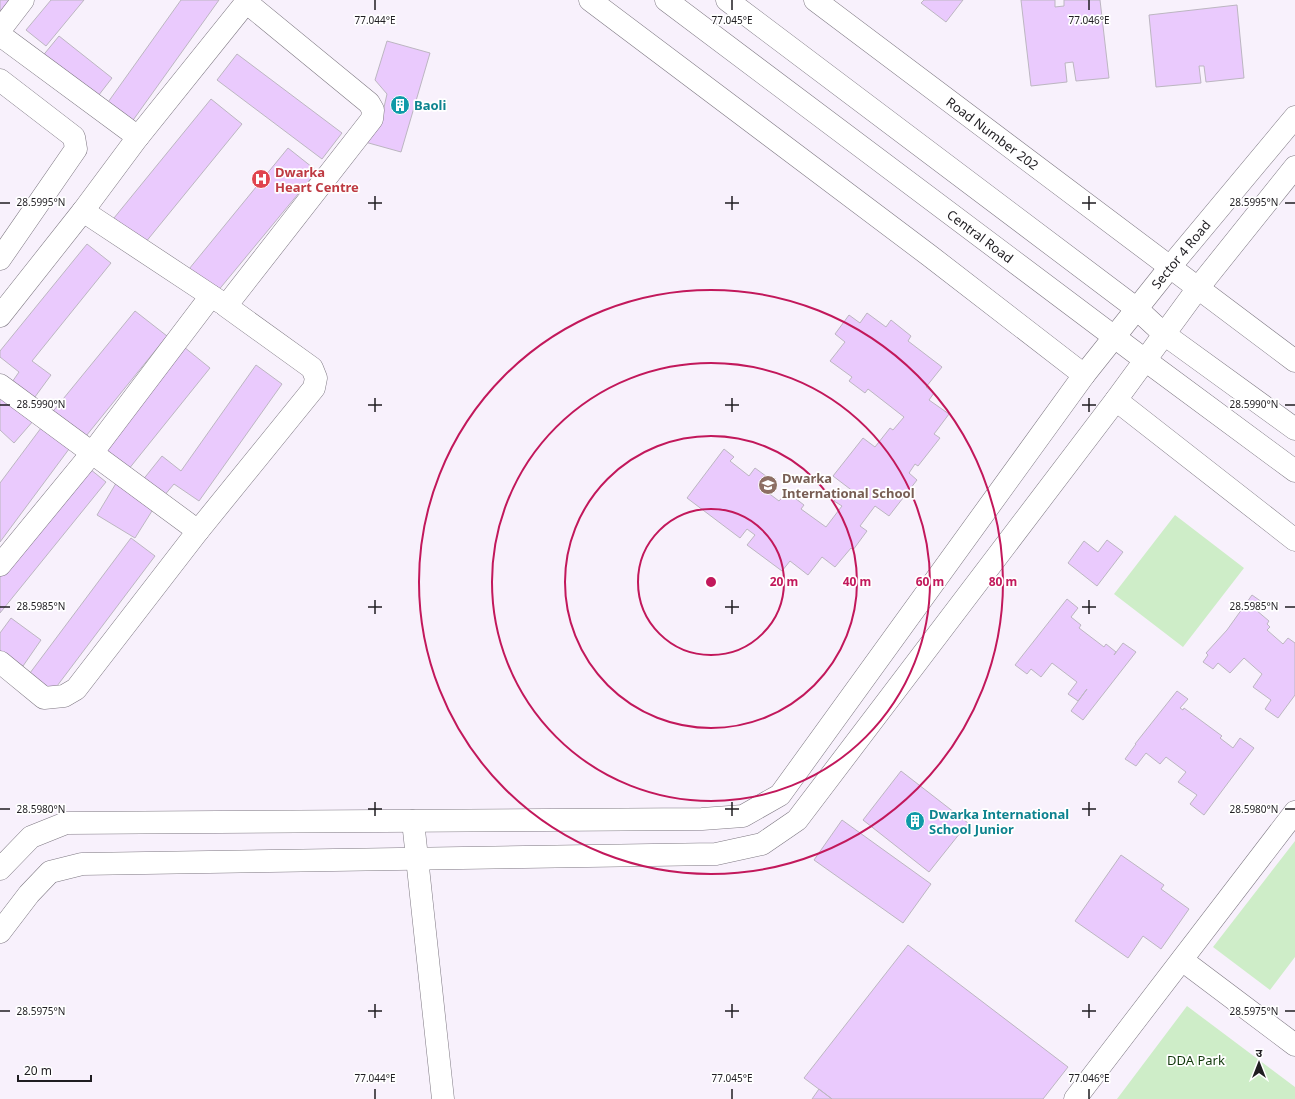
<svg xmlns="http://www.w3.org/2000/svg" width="1295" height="1099" font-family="'Noto Sans','Noto Sans Devanagari',sans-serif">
	<rect width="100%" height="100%" fill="#f8f1fc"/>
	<path fill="#ceedc8" d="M 1175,515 L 1244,568 L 1183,647 L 1114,594 Z
		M 1295,841 L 1295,957 L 1270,990 L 1213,947 Z
		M 1187,1006 L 1295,1087 L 1295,1099 L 1117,1099 Z"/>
	<path fill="#eacafd" stroke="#bcb6c1" d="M 0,0 L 20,0 L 0,25 Z
		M 51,0 L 84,0 L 46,46 L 26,30 Z
		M 181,0 L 219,0 L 131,123 L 106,105 Z
		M 924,0 L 963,0 L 946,22 L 921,3 Z
		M 1021,0 L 1055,0 L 1055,7 L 1064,6 L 1064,0 L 1100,0 L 1109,78 L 1076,81 L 1073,62 L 1065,63 L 1067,82 L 1031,86 Z
		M 1237,5 L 1244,78 L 1206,82 L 1204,66 L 1199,66 L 1201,83 L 1156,87 L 1149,15 Z
		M 59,36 L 112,78 L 95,100 L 41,58 Z
		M 387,41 L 430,53 L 401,152 L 365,142 L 382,116 L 387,94 L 375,80 Z
		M 237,54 L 342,133 L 322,159 L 217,80 Z
		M 211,99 L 242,124 L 145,243 L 114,218 Z
		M 288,148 L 317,171 L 217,292 L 189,269 Z
		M 87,244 L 111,263 L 32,361 L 51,375 L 32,401 L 10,385 L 19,372 L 0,357 L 0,351 Z
		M 135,311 L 167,336 L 82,441 L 50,415 Z
		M 867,313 L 886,327 L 891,320 L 911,336 L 908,341 L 942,367 L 926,387 L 934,393 L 929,400 L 949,414 L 934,434 L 940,438 L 918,466 L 915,464 L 909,473 L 917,480 L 889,516 L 875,506 L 860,526 L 867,531 L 853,550 L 851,548 L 835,567 L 822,557 L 808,575 L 790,561 L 782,571 L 747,545 L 755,535 L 747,529 L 740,538 L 687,498 L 724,449 L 734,457 L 730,461 L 749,476 L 755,468 L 774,482 L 767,492 L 779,501 L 787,492 L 804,505 L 801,509 L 826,527 L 842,506 L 834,501 L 842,491 L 849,497 L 854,492 L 833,476 L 863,438 L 875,447 L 890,428 L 893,430 L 904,417 L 868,389 L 865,393 L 849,381 L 852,377 L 830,361 L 845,342 L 835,334 L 849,315 L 860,323 Z
		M 184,347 L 210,368 L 128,470 L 102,449 Z
		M 256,365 L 282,384 L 199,501 L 174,484 L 163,497 L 142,481 L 162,456 L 181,471 Z
		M 0,390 L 34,420 L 14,443 L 0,430 Z
		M 44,424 L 72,445 L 0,542 L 0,483 Z
		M 85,465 L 106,482 L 0,613 L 0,569 Z
		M 118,480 L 157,503 L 135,538 L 97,515 Z
		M 131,538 L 155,556 L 51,694 L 27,677 Z
		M 1107,540 L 1123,552 L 1097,586 L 1068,563 L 1084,541 L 1098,552 Z
		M 1252,595 L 1262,602 L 1256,610 L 1269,621 L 1267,624 L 1270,627 L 1267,630 L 1283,644 L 1288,638 L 1295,643 L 1295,695 L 1278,718 L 1265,709 L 1271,700 L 1253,687 L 1262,674 L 1244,658 L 1230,673 L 1218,663 L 1213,669 L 1203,662 L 1208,655 L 1206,653 L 1227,630 Z
		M 1067,599 L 1078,608 L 1071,617 L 1081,625 L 1079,628 L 1104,647 L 1106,644 L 1116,652 L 1114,655 L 1123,643 L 1136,652 L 1083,720 L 1071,711 L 1087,689 L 1078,701 L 1068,694 L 1077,682 L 1052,663 L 1041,677 L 1031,669 L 1027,674 L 1015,665 Z
		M 11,618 L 41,640 L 23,666 L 0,651 L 0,633 Z
		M 1177,691 L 1188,699 L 1180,708 L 1183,710 L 1184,708 L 1222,736 L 1220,738 L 1233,748 L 1240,738 L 1254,748 L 1204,815 L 1190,804 L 1197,795 L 1178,782 L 1186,772 L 1166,757 L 1160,764 L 1146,753 L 1136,766 L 1125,759 L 1136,744 L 1135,744 Z
		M 901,771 L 968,823 L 929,872 L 863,820 Z
		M 842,820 L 931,884 L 903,923 L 814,860 Z
		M 1121,855 L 1164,885 L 1161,889 L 1189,909 L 1161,949 L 1143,936 L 1128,958 L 1075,921 Z
		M 908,945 L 1068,1067 L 1043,1099 L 832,1099 L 804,1078 Z
		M 819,1089 L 832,1099 L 812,1099 Z"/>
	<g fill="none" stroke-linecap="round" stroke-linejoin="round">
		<g stroke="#7e7882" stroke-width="23">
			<g id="street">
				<path d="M 590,0 L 930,256 L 1084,375"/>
				<path id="s1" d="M 815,0 L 1295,361"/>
				<path d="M 0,30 L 23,0"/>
				<path d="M 0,35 L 138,137"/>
				<path d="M 0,80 L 74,137 L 76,149 L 0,259"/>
				<path d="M 83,211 L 222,303"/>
				<path d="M 0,316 L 83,211 L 138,137 L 248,0"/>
				<path d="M 0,385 L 198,531 L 76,689 L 64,696 L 44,698 L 0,662"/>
				<path d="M 1116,400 L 1295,540"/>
				<path d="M 198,531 L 314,388 L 316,378 L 312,368 L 226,306 L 372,119 L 373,110 L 369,103 L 246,2"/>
				<path d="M 0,565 L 92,453 L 211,296"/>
				<path d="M 413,821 L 443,1099"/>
				<path id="s2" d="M 0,869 L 31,837 L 66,823 L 702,819 L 743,816 L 780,795 L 1084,375 L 1170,267 L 1295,117"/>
				<path d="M 0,932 L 29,894 L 50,872 L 82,864 L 716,854 L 762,844 L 797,820 L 1116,400 L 1198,288 L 1295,167"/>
				<path d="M 1182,960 L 1295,1045"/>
				<path d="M 1075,1099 L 1295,812"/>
			</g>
		</g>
		<g stroke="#7e7882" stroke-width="23">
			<g id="secondary">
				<path id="s3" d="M 666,0 L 1145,360 L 1295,471"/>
				<path d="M 727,0 L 1137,309 L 1164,334 L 1295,429"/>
			</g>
		</g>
		<use href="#street" stroke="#fff" stroke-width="22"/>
		<use href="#secondary" stroke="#fff" stroke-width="22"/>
	</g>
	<path fill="none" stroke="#1f1d21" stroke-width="1.5" d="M 375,0 L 375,10M 732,0 L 732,10M 1089,0 L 1089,10M 375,196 L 375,210M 732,196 L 732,210M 1089,196 L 1089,210M 0,203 L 10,203M 368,203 L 382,203M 725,203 L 739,203M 1082,203 L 1096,203M 1285,203 L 1295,203M 375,398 L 375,412M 732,398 L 732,412M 1089,398 L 1089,412M 0,405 L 10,405M 368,405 L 382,405M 725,405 L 739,405M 1082,405 L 1096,405M 1285,405 L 1295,405M 375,600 L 375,614M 732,600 L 732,614M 1089,600 L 1089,614M 0,607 L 10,607M 368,607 L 382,607M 725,607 L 739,607M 1082,607 L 1096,607M 1285,607 L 1295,607M 375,802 L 375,816M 732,802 L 732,816M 1089,802 L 1089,816M 0,809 L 10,809M 368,809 L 382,809M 725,809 L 739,809M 1082,809 L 1096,809M 1285,809 L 1295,809M 375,1004 L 375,1018M 732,1004 L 732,1018M 1089,1004 L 1089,1018M 0,1011 L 10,1011M 368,1011 L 382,1011M 725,1011 L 739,1011M 1082,1011 L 1096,1011M 1285,1011 L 1295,1011M 375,1089 L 375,1099M 732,1089 L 732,1099M 1089,1089 L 1089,1099"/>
	<g fill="none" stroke="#c2185b" stroke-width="2">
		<circle cx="711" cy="582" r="73"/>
		<circle cx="711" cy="582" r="146"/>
		<circle cx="711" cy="582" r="219"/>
		<circle cx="711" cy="582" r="292"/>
	</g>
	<defs>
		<g id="building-disc" transform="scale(1)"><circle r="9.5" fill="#0f9aa8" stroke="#fff"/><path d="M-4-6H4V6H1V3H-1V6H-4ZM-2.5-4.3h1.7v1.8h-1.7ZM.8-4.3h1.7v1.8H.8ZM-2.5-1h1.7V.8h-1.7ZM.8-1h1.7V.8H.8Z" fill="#fff"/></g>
		<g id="hospital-disc" transform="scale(1)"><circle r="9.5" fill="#e0444e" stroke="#fff"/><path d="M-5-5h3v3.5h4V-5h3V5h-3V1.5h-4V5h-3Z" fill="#fff"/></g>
		<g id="school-disc" transform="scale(1)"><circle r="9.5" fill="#8d6e63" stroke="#fff"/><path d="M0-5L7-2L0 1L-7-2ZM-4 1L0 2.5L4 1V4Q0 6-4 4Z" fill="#fff"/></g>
	</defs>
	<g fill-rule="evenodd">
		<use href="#building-disc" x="400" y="105"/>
		<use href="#hospital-disc" x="261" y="179"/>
		<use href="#school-disc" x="768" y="485"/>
		<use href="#building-disc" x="915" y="821"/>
	</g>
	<g text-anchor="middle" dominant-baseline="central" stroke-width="3.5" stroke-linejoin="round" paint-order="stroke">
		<g font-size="13" font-weight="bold" fill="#0d838f" stroke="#fff" text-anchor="start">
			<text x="414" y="105">Baoli</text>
			<text x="929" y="814">Dwarka International<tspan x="929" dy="15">School Junior</tspan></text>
		</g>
		<g font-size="13" fill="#1f1d21" stroke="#fff">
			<text stroke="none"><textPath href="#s1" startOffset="222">Road Number 202</textPath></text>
			<text stroke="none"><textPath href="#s3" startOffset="393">Central Road</textPath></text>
			<text stroke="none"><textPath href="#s2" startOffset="1475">Sector 4 Road</textPath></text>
		</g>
		<g font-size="13" font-weight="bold" fill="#be3a42" stroke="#fff" text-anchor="start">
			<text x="275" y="172">Dwarka<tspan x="275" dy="15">Heart Centre</tspan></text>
		</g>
		<g font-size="13" font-weight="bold" fill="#785e54" stroke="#fff" text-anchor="start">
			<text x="782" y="478">Dwarka<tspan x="782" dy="15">International School</tspan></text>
		</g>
		<g font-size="13" fill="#11390b" stroke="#fff">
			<text x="1196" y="1060">DDA Park</text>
		</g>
	</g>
	<g font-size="10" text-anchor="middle" fill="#1f1d21" stroke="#fff" stroke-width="3.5" stroke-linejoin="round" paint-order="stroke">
		<text x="375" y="24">77.044°E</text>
		<text x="732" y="24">77.045°E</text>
		<text x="1089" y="24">77.046°E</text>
		<text x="41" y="206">28.5995°N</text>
		<text x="1254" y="206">28.5995°N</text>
		<text x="41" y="408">28.5990°N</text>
		<text x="1254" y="408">28.5990°N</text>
		<text x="41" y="610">28.5985°N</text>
		<text x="1254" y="610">28.5985°N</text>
		<text x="41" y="813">28.5980°N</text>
		<text x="1254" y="813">28.5980°N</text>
		<text x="41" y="1015">28.5975°N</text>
		<text x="1254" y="1015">28.5975°N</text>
		<text x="375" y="1082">77.044°E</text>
		<text x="732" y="1082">77.045°E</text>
		<text x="1089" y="1082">77.046°E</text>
	</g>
	<circle cx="711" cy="582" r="6" fill="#c2185b" stroke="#fff" stroke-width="2"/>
	<g font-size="12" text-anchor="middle" font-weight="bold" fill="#c2185b" stroke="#fff" stroke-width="3.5" stroke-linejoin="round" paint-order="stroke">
		<text x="784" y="586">20 m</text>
		<text x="857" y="586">40 m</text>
		<text x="930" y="586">60 m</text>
		<text x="1003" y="586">80 m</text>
	</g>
	<g transform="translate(1259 1063)" stroke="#ffffff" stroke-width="3" paint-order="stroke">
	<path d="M0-3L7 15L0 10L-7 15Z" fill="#1f1d21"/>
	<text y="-6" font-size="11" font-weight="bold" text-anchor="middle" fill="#1f1d21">उ</text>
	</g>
	<path d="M18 1075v6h73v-6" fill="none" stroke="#1f1d21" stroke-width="2"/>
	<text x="24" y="1075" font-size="12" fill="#1f1d21" stroke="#ffffff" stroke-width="3" paint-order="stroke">20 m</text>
</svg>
